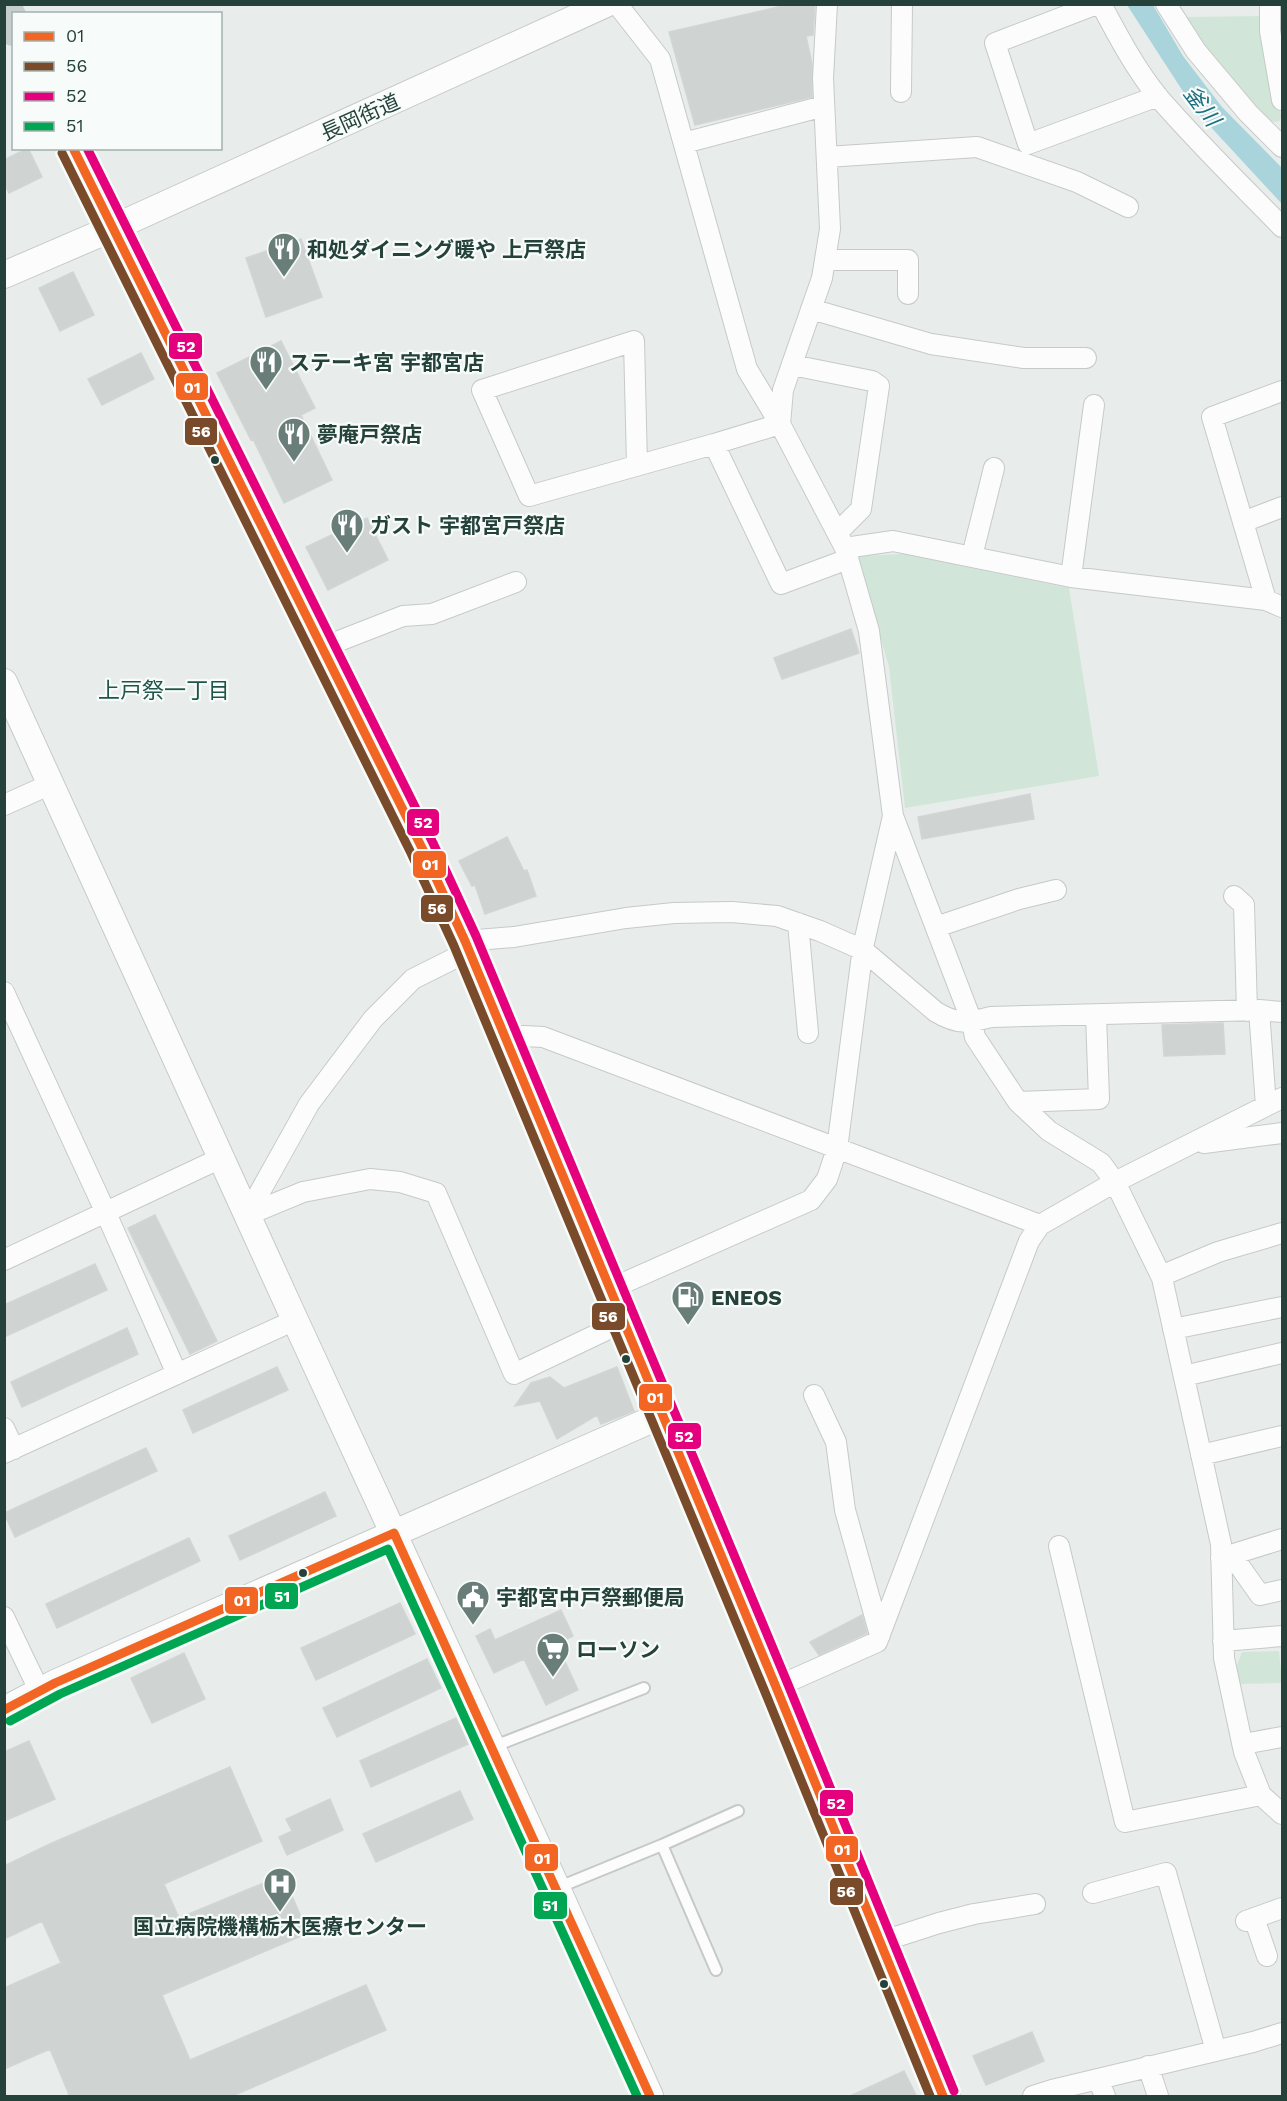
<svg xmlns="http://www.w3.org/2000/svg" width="1287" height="2101" font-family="'Work Sans','Noto Sans JP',sans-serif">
	<rect width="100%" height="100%" fill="#e8edeb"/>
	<path fill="#d1e6d8" d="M 1264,16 L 1266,48 L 1281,116 L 1280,121 L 1275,122 L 1266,120 L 1213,57 L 1186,17 Z
		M 904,554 L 1069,588 L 1099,776 L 905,808 L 889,667 L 857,556 Z
		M 1279,1651 L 1282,1683 L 1240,1684 L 1237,1665 L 1242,1652 Z"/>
	<path fill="#a9d4db" d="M 1127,5 L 1153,5 L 1183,56 L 1222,107 L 1282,168 L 1282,204 L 1195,110 Z"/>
	<path fill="#cfd4d2" stroke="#d1d6d4" stroke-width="1.5" d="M 791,4 L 815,4 L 813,35 L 806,36 L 812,64 L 812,97 L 695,125 L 669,32 Z
		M 28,148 L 42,177 L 9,193 L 4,183 L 4,160 Z
		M 301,239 L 322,297 L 266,317 L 246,258 Z
		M 73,272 L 94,315 L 60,331 L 39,288 Z
		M 281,341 L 315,408 L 301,415 L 332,480 L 284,503 L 253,439 L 251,440 L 217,373 Z
		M 141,353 L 154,379 L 102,405 L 88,379 Z
		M 367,518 L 388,560 L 328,590 L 306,547 Z
		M 851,629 L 859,653 L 782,679 L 774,658 Z
		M 1030,794 L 1034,819 L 922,839 L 918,817 Z
		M 507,837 L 524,871 L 527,870 L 536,896 L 485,914 L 475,885 L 472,886 L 459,861 Z
		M 1223,1023 L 1225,1054 L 1164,1056 L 1162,1025 Z
		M 155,1215 L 217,1341 L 190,1354 L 128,1228 Z
		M 95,1264 L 107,1290 L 4,1337 L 4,1305 Z
		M 127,1328 L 138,1354 L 22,1407 L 11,1382 Z
		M 277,1367 L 288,1390 L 193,1433 L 183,1410 Z
		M 617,1367 L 634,1411 L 601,1424 L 597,1415 L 557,1439 L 540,1401 L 515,1406 L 531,1383 L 550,1377 L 564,1388 Z
		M 146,1448 L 157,1471 L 15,1537 L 4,1513 Z
		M 325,1492 L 336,1516 L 240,1560 L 229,1536 Z
		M 189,1538 L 200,1561 L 57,1628 L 46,1604 Z
		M 400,1603 L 415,1634 L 316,1680 L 301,1648 Z
		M 561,1610 L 573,1636 L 557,1644 L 578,1690 L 546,1705 L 524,1659 L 494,1673 L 476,1636 L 490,1629 L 495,1640 Z
		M 862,1615 L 867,1633 L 819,1655 L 810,1642 Z
		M 184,1653 L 205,1699 L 152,1723 L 131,1678 Z
		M 427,1659 L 441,1688 L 337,1737 L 323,1708 Z
		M 456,1718 L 468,1744 L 371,1787 L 360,1761 Z
		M 29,1741 L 55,1799 L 4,1821 L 4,1752 Z
		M 230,1767 L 262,1841 L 164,1884 L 179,1918 L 283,1875 L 308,1933 L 162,1995 L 190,2060 L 366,1985 L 386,2030 L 230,2097 L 70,2097 L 50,2049 L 4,2069 L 4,1988 L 61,1963 L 42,1921 L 4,1939 L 4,1866 L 52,1843 Z
		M 460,1791 L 473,1819 L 376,1862 L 363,1834 Z
		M 330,1799 L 343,1830 L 287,1855 L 279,1837 L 292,1831 L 286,1819 Z
		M 1032,2032 L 1044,2061 L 986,2085 L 973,2056 Z
		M 904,2071 L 917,2097 L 848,2097 Z"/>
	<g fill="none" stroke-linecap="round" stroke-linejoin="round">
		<g stroke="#c5cac8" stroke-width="14">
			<path id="service" d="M 492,1747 L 644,1688
				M 662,1845 L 716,1970
				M 557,1888 L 662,1845 L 738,1811"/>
		</g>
		<g stroke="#c5cac8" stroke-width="22">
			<path id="minor" d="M 617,4 L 660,59 L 747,369 L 780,424 L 714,444 L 781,584 L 848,559
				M 827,4 L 823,78 L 830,229 L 822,278 L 783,390 L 780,424 L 845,548 L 869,631 L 893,816 L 972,1022 L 975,1037 L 1018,1102 L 1049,1131 L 1101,1163 L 1115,1182 L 1162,1278 L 1221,1544 L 1224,1658 L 1244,1752 L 1261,1795 L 1282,1814
				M 1097,4 L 995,43 L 1028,144 L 1158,96
				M 1101,4 C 1118,36 1136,70 1159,98 C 1198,143 1241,185 1282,227
				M 1166,4 L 1196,51 L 1248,113 L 1282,147
				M 1270,4 L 1270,31 L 1282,100
				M 901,92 L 902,4
				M 684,143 L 824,106
				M 827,157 L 977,147 L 1077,182 L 1128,207
				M 826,260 L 908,260 L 908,294
				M 811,309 L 931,344 L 1024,358 L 1086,358
				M 792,365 L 872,381 L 879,386 L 861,509 L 837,533
				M 1282,391 L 1212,417 L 1266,600 L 1282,607
				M 637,465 L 634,341 L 482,390 L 529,496 L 714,444
				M 1243,522 L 1282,507
				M 845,548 L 893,541 L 1071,577 L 1266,600
				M 972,556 L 994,468
				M 1071,577 L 1094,405
				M 321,648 L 403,616 L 432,614 L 516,582
				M 4,805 L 51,784
				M 1234,896 L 1244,905 L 1247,1011
				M 798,923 L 808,1033
				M 936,927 L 1019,899 L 1056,890
				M 465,941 L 514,937 L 626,918 L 674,913 L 732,912 L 777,916 L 820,931 L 863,950 L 936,1012 C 958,1025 967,1023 991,1017 L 1259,1010 L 1282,1012
				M 4,992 L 106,1213 L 177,1374
				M 1259,1010 L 1266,1106
				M 505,1037 L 524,1036 L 543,1037 L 1040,1225 L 1115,1182 L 1282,1098
				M 1018,1102 L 1099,1099 L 1096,1015
				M 1204,1143 L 1282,1133
				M 247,1215 L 303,1192 L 370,1179 L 400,1182 L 436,1193 L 514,1374 L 623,1322
				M 247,1215 L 309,1104 L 373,1019 L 413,979 L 469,951
				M 4,1260 L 221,1158
				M 1161,1276 L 1218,1252 L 1282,1233
				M 610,1289 L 811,1200 L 827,1179 L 837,1149 L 863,947 L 893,816
				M 1173,1329 L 1282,1307
				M 1184,1376 L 1282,1353
				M 814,1395 L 836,1442 L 845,1510 L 880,1635
				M 4,1428 L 14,1449
				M 4,1453 L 295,1320
				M 1201,1455 L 1282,1436
				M 1059,1546 L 1125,1822 L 1261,1795
				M 1231,1554 L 1260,1595 L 1282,1590
				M 1221,1558 L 1282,1539
				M 4,1617 L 40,1692
				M 1223,1641 L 1282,1636
				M 776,1687 L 877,1642 L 1029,1241 L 1040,1225
				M 1243,1744 L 1282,1737
				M 1093,1893 L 1166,1873 L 1216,2051
				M 1254,1918 L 1267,1956
				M 1246,1921 L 1282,1908
				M 880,1942 L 939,1923 L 974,1914 L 1035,1904
				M 1148,2066 L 1158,2096
				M 1098,2079 L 1105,2096
				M 1033,2096 L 1052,2090 L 1253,2042 L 1282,2033"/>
		</g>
		<g stroke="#c5cac8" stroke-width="28">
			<path id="tertiary" d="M 4,275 L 113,228 L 606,4
				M 4,682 L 295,1320 L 557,1888 L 650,2096
				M 4,1710 L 55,1683 L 662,1415"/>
		</g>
		<g stroke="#c3ccc9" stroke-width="36">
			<path id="trunk" d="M 4,9 L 14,28
				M 73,148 L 422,848 L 465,941 L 776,1687 L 943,2096"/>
		</g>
		<use href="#service" stroke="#fcfcfc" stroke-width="10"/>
		<use href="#minor" stroke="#fcfcfc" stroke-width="20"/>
		<use href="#tertiary" stroke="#fcfcfc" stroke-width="26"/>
		<use href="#trunk" stroke="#c6cecc" stroke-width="33"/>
		<g stroke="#f7fbf9" stroke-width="14">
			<path id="bus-1" d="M 73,148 L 422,848 L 465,941 L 776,1687 L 943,2096
				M 4,1710 L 55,1683 L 394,1533 L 650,2096"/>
		</g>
		<g stroke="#f7fbf9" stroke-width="14">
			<path id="bus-2" d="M 62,153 L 411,853 L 454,946 L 765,1692 L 930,2096"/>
		</g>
		<g stroke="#f7fbf9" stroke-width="14">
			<path id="bus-3" d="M 87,148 L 433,843 L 476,936 L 787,1682 L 954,2091"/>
		</g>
		<g stroke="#f7fbf9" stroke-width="14">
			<path id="bus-4" d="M 10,1721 L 60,1694 L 388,1549 L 637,2096"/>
		</g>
		<use href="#bus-1" stroke="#f26522" stroke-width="9"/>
		<use href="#bus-2" stroke="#7a4b2a" stroke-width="9"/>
		<use href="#bus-3" stroke="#e5007d" stroke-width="9"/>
		<use href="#bus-4" stroke="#00a651" stroke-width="9"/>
	</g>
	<defs>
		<g id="restaurant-pin" transform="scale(1.725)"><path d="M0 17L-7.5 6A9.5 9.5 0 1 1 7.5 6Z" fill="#697e78" stroke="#f7fbf9"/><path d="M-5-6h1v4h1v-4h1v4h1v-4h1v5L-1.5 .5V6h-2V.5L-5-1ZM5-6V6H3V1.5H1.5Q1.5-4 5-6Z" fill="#fff"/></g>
		<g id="fuel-pin" transform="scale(1.725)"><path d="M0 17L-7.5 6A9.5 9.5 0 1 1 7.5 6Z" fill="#697e78" stroke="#f7fbf9"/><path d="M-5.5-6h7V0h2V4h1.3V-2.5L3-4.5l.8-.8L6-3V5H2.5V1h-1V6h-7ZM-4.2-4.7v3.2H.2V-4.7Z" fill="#fff"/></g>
		<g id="civic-pin" transform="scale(1.725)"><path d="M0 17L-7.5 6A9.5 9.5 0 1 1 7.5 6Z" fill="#697e78" stroke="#f7fbf9"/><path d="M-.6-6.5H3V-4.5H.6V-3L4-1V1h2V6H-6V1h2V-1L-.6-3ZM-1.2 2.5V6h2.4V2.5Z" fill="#fff"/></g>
		<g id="supermarket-pin" transform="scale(1.725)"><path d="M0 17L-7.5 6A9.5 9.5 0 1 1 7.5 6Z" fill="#697e78" stroke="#f7fbf9"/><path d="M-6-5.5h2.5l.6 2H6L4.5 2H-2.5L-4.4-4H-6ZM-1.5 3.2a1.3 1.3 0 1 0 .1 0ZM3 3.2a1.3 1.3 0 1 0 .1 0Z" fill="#fff"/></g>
		<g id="hospital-pin" transform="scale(1.725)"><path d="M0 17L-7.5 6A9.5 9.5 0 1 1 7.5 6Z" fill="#697e78" stroke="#f7fbf9"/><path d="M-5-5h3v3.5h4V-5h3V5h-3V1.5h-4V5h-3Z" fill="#fff"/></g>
	</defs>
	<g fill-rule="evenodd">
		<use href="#restaurant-pin" x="284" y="249"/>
		<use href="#restaurant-pin" x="266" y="362"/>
		<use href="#restaurant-pin" x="294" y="434"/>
		<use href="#restaurant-pin" x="347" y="525"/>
		<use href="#fuel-pin" x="688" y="1297"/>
		<use href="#civic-pin" x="473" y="1597"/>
		<use href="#supermarket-pin" x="553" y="1649"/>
		<use href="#hospital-pin" x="280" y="1884"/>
	</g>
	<g fill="#24423a" stroke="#f7fbf9" stroke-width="2">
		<circle cx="215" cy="460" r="5"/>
		<circle cx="626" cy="1359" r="5"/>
		<circle cx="303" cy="1573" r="5"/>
		<circle cx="884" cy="1984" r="5"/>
	</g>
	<g text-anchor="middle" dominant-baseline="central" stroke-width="4.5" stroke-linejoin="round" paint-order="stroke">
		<g font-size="21" fill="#24423a" stroke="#f7fbf9">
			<text transform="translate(360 117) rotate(-24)">長岡街道</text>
		</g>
		<g font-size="21" font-weight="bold" fill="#24423a" stroke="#f7fbf9" text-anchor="start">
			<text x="307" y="249">和処ダイニング暖や 上戸祭店</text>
			<text x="289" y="362">ステーキ宮 宇都宮店</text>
			<text x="317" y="434">夢庵戸祭店</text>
			<text x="370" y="525">ガスト 宇都宮戸祭店</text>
			<text x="711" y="1297">ENEOS</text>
			<text x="496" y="1597">宇都宮中戸祭郵便局</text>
			<text x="576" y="1649">ローソン</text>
			<text x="280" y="1926" text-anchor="middle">国立病院機構栃木医療センター</text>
		</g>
		<g font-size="22" font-style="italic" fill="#1c6f80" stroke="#f7fbf9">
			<text transform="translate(1202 106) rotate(53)">釜川</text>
		</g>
		<g font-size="22" fill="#1f5548" stroke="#f7fbf9">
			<text x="164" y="690">上戸祭一丁目</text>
		</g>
	</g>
	<g stroke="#f7fbf9" stroke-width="2">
		<rect x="168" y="332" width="35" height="28" rx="6" fill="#e5007d"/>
		<rect x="175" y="372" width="34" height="29" rx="6" fill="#f26522"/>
		<rect x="184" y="417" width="34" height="29" rx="6" fill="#7a4b2a"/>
		<rect x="406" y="808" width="34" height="29" rx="6" fill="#e5007d"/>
		<rect x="412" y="850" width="35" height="29" rx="6" fill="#f26522"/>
		<rect x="420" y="894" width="34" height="29" rx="6" fill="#7a4b2a"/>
		<rect x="591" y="1302" width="35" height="29" rx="6" fill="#7a4b2a"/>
		<rect x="638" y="1383" width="35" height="29" rx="6" fill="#f26522"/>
		<rect x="667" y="1422" width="35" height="28" rx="6" fill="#e5007d"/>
		<rect x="264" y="1582" width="35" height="28" rx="6" fill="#00a651"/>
		<rect x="224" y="1586" width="35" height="29" rx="6" fill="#f26522"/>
		<rect x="819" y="1789" width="35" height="28" rx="6" fill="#e5007d"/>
		<rect x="825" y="1835" width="34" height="28" rx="6" fill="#f26522"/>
		<rect x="524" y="1843" width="35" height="29" rx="6" fill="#f26522"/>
		<rect x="829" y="1877" width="35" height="29" rx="6" fill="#7a4b2a"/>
		<rect x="533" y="1891" width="35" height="29" rx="6" fill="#00a651"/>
	</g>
	<g font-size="16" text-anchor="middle" font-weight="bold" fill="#fff">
		<text x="186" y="352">52</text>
		<text x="192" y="393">01</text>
		<text x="201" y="437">56</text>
		<text x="423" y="828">52</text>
		<text x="430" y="870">01</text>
		<text x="437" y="914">56</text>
		<text x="608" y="1322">56</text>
		<text x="655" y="1403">01</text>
		<text x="684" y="1442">52</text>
		<text x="282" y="1602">51</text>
		<text x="242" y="1606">01</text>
		<text x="836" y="1809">52</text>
		<text x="842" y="1855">01</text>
		<text x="542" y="1864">01</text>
		<text x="846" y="1897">56</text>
		<text x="550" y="1911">51</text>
	</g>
	<rect width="1287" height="2101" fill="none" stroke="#24423a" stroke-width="12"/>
	<rect x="12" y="12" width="210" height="138" fill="#f7fbf9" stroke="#a3b1ad" stroke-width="1.5"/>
	<rect x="24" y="32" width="30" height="9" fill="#f26522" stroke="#a3b1ad" stroke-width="1.5"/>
	<text x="66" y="42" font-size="18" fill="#24423a">01</text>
	<rect x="24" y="62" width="30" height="9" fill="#7a4b2a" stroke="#a3b1ad" stroke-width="1.5"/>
	<text x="66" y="72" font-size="18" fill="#24423a">56</text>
	<rect x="24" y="92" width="30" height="9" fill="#e5007d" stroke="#a3b1ad" stroke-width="1.5"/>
	<text x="66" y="102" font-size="18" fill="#24423a">52</text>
	<rect x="24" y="122" width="30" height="9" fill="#00a651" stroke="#a3b1ad" stroke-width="1.5"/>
	<text x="66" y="132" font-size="18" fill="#24423a">51</text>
</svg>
